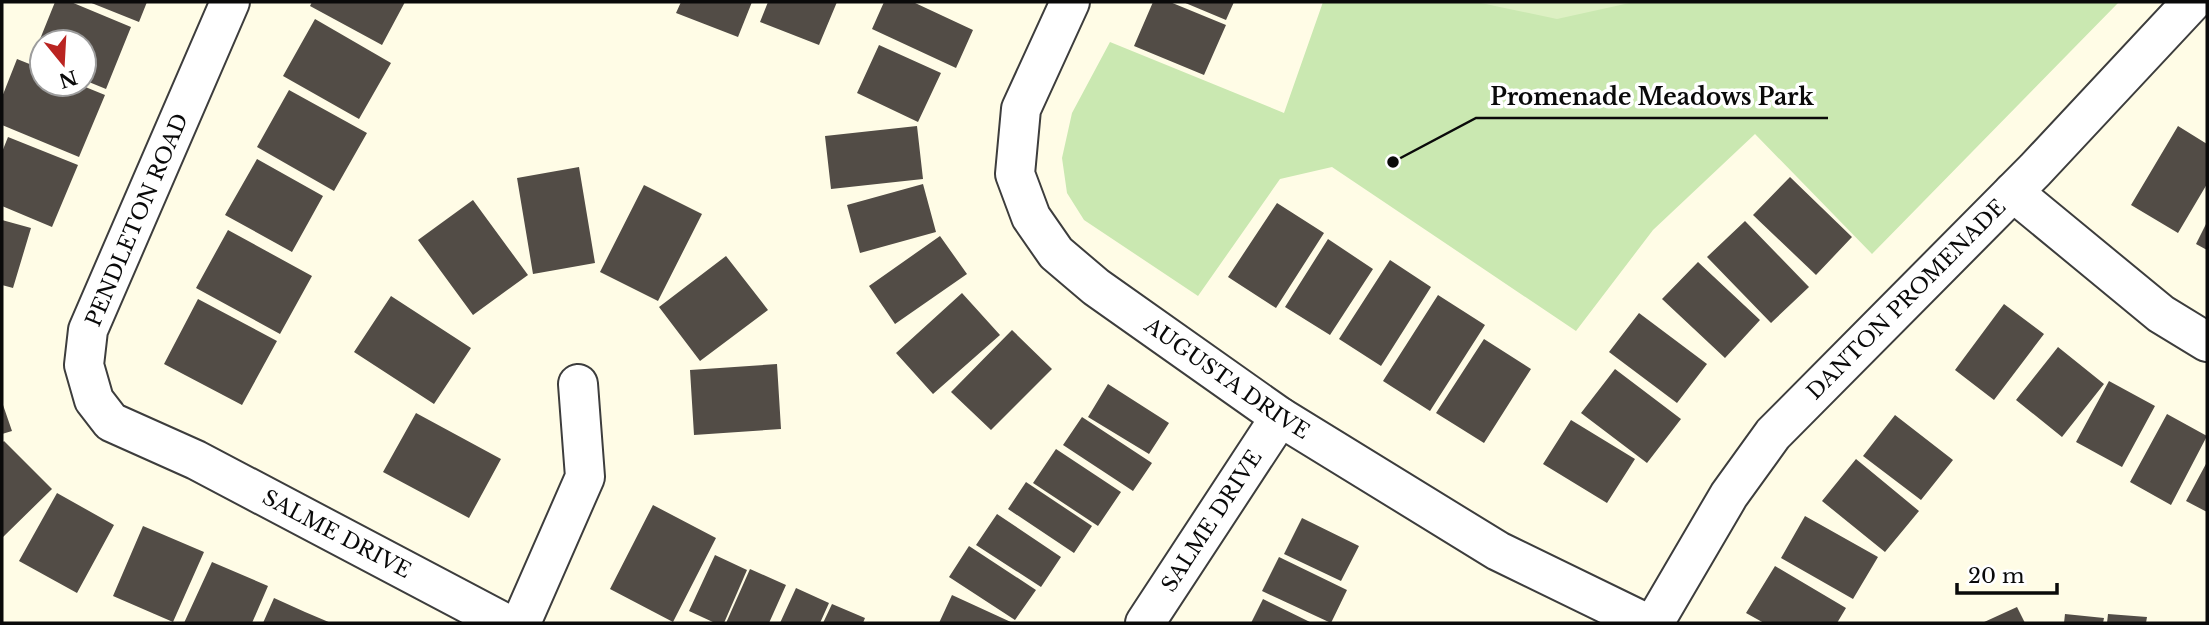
<svg xmlns="http://www.w3.org/2000/svg" width="2209" height="625" font-family="'Libre Baskerville',serif">
	<rect width="100%" height="100%" fill="#fffce6"/>
	<path fill="#cae8b1" d="M 1323,2 L 2119,2 L 1872,254 L 1755,134 L 1653,230 L 1576,331 L 1332,167 L 1280,179 L 1198,296 L 1084,220 L 1067,193 L 1062,158 L 1072,113 L 1110,42 L 1284,113 Z"/>
	<path fill="#ddf0c3" d="M 1476,2 L 1634,2 L 1557,19 Z"/>
	<path fill="#524c46" d="M 55,2 L 71,2 L 131,27 L 106,89 L 84,80 L 84,42 L 42,42 L 42,63 L 32,59 Z
		M 89,2 L 147,2 L 139,22 Z
		M 312,2 L 405,2 L 382,45 L 310,6 Z
		M 681,2 L 752,2 L 738,37 L 676,13 Z
		M 768,2 L 837,2 L 819,45 L 760,22 Z
		M 884,2 L 913,2 L 973,30 L 956,68 L 872,29 Z
		M 1153,2 L 1170,2 L 1226,25 L 1204,75 L 1134,46 Z
		M 1183,2 L 1234,2 L 1226,20 Z
		M 315,19 L 391,63 L 359,119 L 283,76 Z
		M 879,45 L 941,73 L 918,122 L 857,93 Z
		M 17,59 L 42,69 L 42,84 L 78,84 L 105,95 L 79,157 L 2,125 L 2,97 Z
		M 289,90 L 367,133 L 334,191 L 257,147 Z
		M 917,126 L 923,179 L 831,189 L 825,136 Z
		M 2178,126 L 2207,144 L 2207,184 L 2178,233 L 2131,205 Z
		M 8,137 L 78,165 L 52,227 L 2,206 L 2,152 Z
		M 257,159 L 323,196 L 292,252 L 225,215 Z
		M 579,167 L 595,263 L 533,274 L 517,178 Z
		M 1790,177 L 1852,237 L 1816,275 L 1753,215 Z
		M 923,184 L 936,232 L 860,253 L 847,205 Z
		M 644,185 L 702,214 L 658,301 L 600,272 Z
		M 473,200 L 528,275 L 473,315 L 418,240 Z
		M 1277,203 L 1324,233 L 1276,308 L 1228,277 Z
		M 2,220 L 31,228 L 13,288 L 2,285 Z
		M 1745,221 L 1809,287 L 1771,323 L 1707,257 Z
		M 2207,222 L 2207,250 L 2196,244 Z
		M 228,230 L 312,276 L 280,334 L 196,288 Z
		M 940,236 L 967,274 L 895,324 L 869,286 Z
		M 1328,239 L 1373,269 L 1330,335 L 1285,307 Z
		M 726,256 L 768,310 L 700,361 L 659,307 Z
		M 1390,260 L 1431,287 L 1381,366 L 1339,339 Z
		M 1698,262 L 1760,320 L 1725,358 L 1662,299 Z
		M 962,293 L 1000,335 L 933,394 L 896,353 Z
		M 1438,295 L 1485,325 L 1430,411 L 1383,381 Z
		M 391,296 L 471,348 L 434,404 L 354,352 Z
		M 198,299 L 277,341 L 242,405 L 164,364 Z
		M 2004,304 L 2044,334 L 1994,400 L 1955,370 Z
		M 1639,313 L 1707,364 L 1677,403 L 1609,352 Z
		M 1012,330 L 1052,369 L 991,430 L 951,392 Z
		M 1484,339 L 1531,369 L 1484,443 L 1436,413 Z
		M 2058,347 L 2104,384 L 2062,437 L 2016,400 Z
		M 777,364 L 781,429 L 694,435 L 690,370 Z
		M 1615,369 L 1681,419 L 1647,463 L 1581,413 Z
		M 2109,381 L 2155,406 L 2122,467 L 2076,442 Z
		M 1108,384 L 1169,423 L 1149,454 L 1088,417 Z
		M 2,402 L 12,431 L 2,434 Z
		M 416,413 L 501,459 L 469,518 L 383,472 Z
		M 2167,414 L 2207,436 L 2171,505 L 2130,482 Z
		M 1895,415 L 1953,460 L 1921,500 L 1863,456 Z
		M 1082,417 L 1152,463 L 1133,491 L 1063,445 Z
		M 1571,420 L 1635,459 L 1607,503 L 1543,464 Z
		M 4,441 L 52,489 L 2,538 L 2,443 Z
		M 1056,449 L 1121,492 L 1098,526 L 1033,483 Z
		M 1856,459 L 1919,511 L 1885,552 L 1822,501 Z
		M 2207,462 L 2207,512 L 2186,501 Z
		M 1026,482 L 1092,526 L 1074,553 L 1008,509 Z
		M 57,493 L 114,525 L 77,593 L 19,561 Z
		M 653,505 L 716,538 L 673,622 L 610,589 Z
		M 997,514 L 1061,557 L 1041,587 L 976,545 Z
		M 1805,516 L 1878,557 L 1853,599 L 1781,558 Z
		M 1302,518 L 1359,546 L 1341,581 L 1284,554 Z
		M 143,526 L 204,552 L 173,622 L 113,596 Z
		M 969,546 L 1036,590 L 1015,620 L 949,577 Z
		M 715,555 L 747,570 L 724,623 L 715,623 L 689,611 Z
		M 1279,557 L 1347,590 L 1331,623 L 1262,591 Z
		M 212,562 L 268,586 L 252,623 L 184,623 Z
		M 1775,566 L 1846,608 L 1837,623 L 1764,623 L 1746,613 Z
		M 750,569 L 786,585 L 769,623 L 726,623 Z
		M 796,588 L 829,603 L 820,623 L 780,623 Z
		M 952,595 L 1013,623 L 939,623 Z
		M 274,598 L 305,612 L 331,623 L 263,623 Z
		M 1263,599 L 1312,623 L 1251,623 Z
		M 832,604 L 865,618 L 863,623 L 823,623 Z
		M 2017,607 L 2025,623 L 1982,623 Z
		M 2065,614 L 2104,618 L 2103,623 L 2064,623 Z
		M 2108,614 L 2147,617 L 2146,623 L 2107,623 Z"/>
	<g fill="none" stroke-linecap="round" stroke-linejoin="round">
		<g stroke="#3d3d3d" stroke-width="42">
			<g id="minor">
				<path id="s1" d="M 230,2 L 88,330 L 84,365 L 94,400 L 111,422 L 196,460 L 505,623"/>
				<path id="s2" d="M 1070,2 L 1021,109 L 1015,174 L 1031,217 L 1056,253 L 1096,287 L 1280,417 L 1498,551 L 1646,623"/>
				<path d="M 2013,192 L 2161,314 L 2207,342"/>
				<path d="M 521,623 L 585,477 L 578,384"/>
				<path id="s3" d="M 1145,623 L 1280,417"/>
				<path id="s4" d="M 1654,623 L 1729,495 L 1773,434 L 2035,170 L 2192,2"/>
			</g>
		</g>
		<use href="#minor" stroke="#fff" stroke-width="38"/>
	</g>
	<g text-anchor="middle" dominant-baseline="central" stroke-width="7" stroke-linejoin="round" paint-order="stroke">
		<g font-size="21" fill="#0a0a0a" stroke="#fff">
			<text transform="translate(137 220) rotate(-67)">PENDLETON ROAD</text>
			<text stroke="none"><textPath href="#s4" startOffset="413">DANTON PROMENADE</textPath></text>
			<text stroke="none"><textPath href="#s2" startOffset="485">AUGUSTA DRIVE</textPath></text>
			<text stroke="none"><textPath href="#s3" startOffset="122">SALME DRIVE</textPath></text>
			<text stroke="none"><textPath href="#s1" startOffset="709">SALME DRIVE</textPath></text>
		</g>
	</g>
	<path fill="none" stroke="#0a0a0a" stroke-width="2.5" d="M1393 162L1476 118H1828"/>
	<circle fill="#0a0a0a" stroke="#fff" stroke-width="2.5" cx="1393" cy="162" r="7"/>
	<g font-size="23" text-anchor="middle" font-weight="bold" fill="#0a0a0a" stroke="#fff" stroke-width="7" stroke-linejoin="round" paint-order="stroke">
		<text x="1652" y="105">Promenade Meadows Park</text>
	</g>
	<rect width="2209" height="625" fill="none" stroke="#0a0a0a" stroke-width="7"/>
	<g transform="translate(63 63) rotate(162)"><circle r="33" fill="#ffffff" stroke="#9d9d9d" stroke-width="2"/>
	<path d="M0-5L12 26L0 18L-12 26Z" fill="#ba2421"/>
	<text y="-10" font-size="19" font-weight="bold" text-anchor="middle" fill="#0a0a0a">N</text>
	</g>
	<path d="M1957 583v10h100v-10" fill="none" stroke="#0a0a0a" stroke-width="3.5"/>
	<text x="1968" y="583" font-size="21" fill="#0a0a0a" stroke="#ffffff" stroke-width="5" paint-order="stroke">20 m</text>
</svg>
